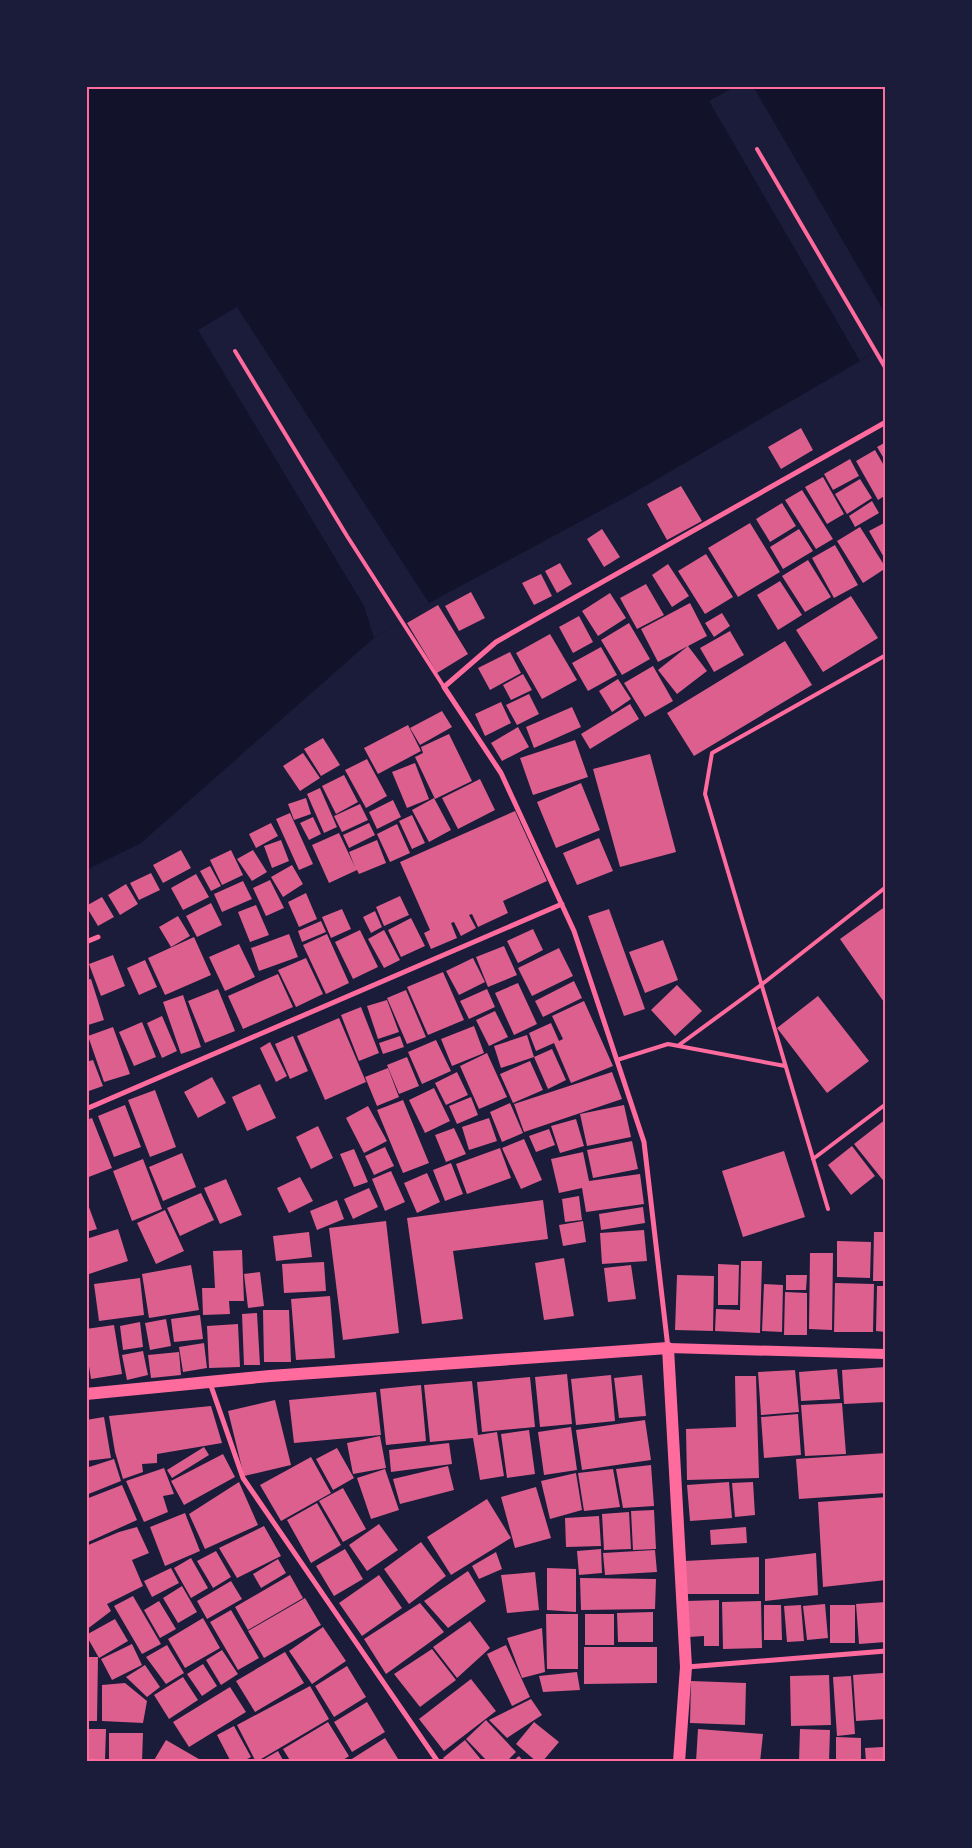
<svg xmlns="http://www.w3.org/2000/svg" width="972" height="1848" font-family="'Open Sans',sans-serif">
	<rect width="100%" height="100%" fill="#1b1b3a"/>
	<path fill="#12122b" d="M 86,86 L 886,86 L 886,346 L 628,496 L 429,603 L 374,638 L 141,843 L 86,870 Z"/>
	<path fill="#1b1b3a" d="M 736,86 L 753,86 L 886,315 L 886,346 L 860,361 L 709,101 Z
		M 237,307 L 429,603 L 374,638 L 364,606 L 198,330 Z"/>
	<path fill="#dd5f8e" d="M 801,428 L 813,450 L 781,469 L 768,447 Z
		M 886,442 L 886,462 L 877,447 Z
		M 875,450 L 886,469 L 886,495 L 878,500 L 856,461 Z
		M 850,459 L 859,476 L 833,490 L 824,474 Z
		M 823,477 L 844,514 L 827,524 L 805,487 Z
		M 860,479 L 872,498 L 847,514 L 835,494 Z
		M 681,486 L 702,521 L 667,540 L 647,504 Z
		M 802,490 L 833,539 L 816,549 L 785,500 Z
		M 872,501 L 879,513 L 855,527 L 849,516 Z
		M 782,503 L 796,526 L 770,542 L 756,519 Z
		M 886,522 L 886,561 L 869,531 Z
		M 750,523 L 780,572 L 738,597 L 708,548 Z
		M 860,527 L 886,568 L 863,583 L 837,541 Z
		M 602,529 L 620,557 L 604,567 L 587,539 Z
		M 799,529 L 813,551 L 783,569 L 770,547 Z
		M 835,545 L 858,585 L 834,598 L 812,558 Z
		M 706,554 L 733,597 L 705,614 L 678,571 Z
		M 808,560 L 831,597 L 805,612 L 782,576 Z
		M 560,563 L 572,584 L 557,593 L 545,571 Z
		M 668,564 L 689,596 L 672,607 L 652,575 Z
		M 541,574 L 552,596 L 534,605 L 522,583 Z
		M 780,581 L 802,615 L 778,630 L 757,595 Z
		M 646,584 L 664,615 L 637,629 L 620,598 Z
		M 471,592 L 485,618 L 459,631 L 445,606 Z
		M 610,593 L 626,618 L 598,636 L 582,611 Z
		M 851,596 L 878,638 L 823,672 L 796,630 Z
		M 690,603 L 707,636 L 658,662 L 641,629 Z
		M 438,605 L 468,654 L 437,673 L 407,623 Z
		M 722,613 L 730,626 L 714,637 L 705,623 Z
		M 579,616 L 593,642 L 573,653 L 559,627 Z
		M 629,623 L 650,659 L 622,675 L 601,640 Z
		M 730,631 L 744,655 L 714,672 L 700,648 Z
		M 550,634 L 577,680 L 542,699 L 516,653 Z
		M 785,641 L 812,685 L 694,756 L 667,713 Z
		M 688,646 L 707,671 L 677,694 L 658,670 Z
		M 601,647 L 617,675 L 588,691 L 572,663 Z
		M 510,652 L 521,673 L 490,690 L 478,668 Z
		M 653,666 L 673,701 L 645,717 L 624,683 Z
		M 523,674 L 532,690 L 511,700 L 503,685 Z
		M 618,679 L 631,699 L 612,712 L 599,691 Z
		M 529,694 L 539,714 L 517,725 L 506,705 Z
		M 501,702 L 511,723 L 485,736 L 475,714 Z
		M 630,704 L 639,719 L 590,749 L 581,734 Z
		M 572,707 L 581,727 L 534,748 L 526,727 Z
		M 442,711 L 452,727 L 420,745 L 410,728 Z
		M 408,725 L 421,751 L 378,774 L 364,748 Z
		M 518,727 L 529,747 L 502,761 L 491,743 Z
		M 449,734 L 472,781 L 435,799 L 415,757 L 423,753 L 421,747 Z
		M 323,738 L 340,765 L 321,776 L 304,749 Z
		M 575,740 L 588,777 L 533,795 L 520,758 Z
		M 303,753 L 320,778 L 300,791 L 283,766 Z
		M 650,754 L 676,852 L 620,867 L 593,769 Z
		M 367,759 L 387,796 L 366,808 L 345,770 Z
		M 415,763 L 429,799 L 407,808 L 392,772 Z
		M 344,775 L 358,802 L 336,814 L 322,786 Z
		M 480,779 L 495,810 L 458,829 L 442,798 Z
		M 581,783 L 600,830 L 556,848 L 537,802 Z
		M 320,788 L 337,827 L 324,833 L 307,794 Z
		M 306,798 L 311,814 L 294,820 L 288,804 Z
		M 434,798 L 451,830 L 429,842 L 412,810 Z
		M 393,800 L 401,817 L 377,829 L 369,812 Z
		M 360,804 L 368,820 L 342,832 L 334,816 Z
		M 515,811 L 547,881 L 503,901 L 508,913 L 478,927 L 472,914 L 469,915 L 476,928 L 461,936 L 454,922 L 451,923 L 457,938 L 431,949 L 424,933 L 430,930 L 400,862 Z
		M 290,813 L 313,864 L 299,870 L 276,819 Z
		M 412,815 L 425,843 L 412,849 L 399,821 Z
		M 313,817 L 321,834 L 309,840 L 300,823 Z
		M 271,823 L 278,836 L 256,848 L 249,834 Z
		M 369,823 L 375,835 L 349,848 L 343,835 Z
		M 397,824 L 410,853 L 390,862 L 377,834 Z
		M 339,833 L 355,867 L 349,852 L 377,840 L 386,863 L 359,874 L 357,870 L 329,883 L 312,845 Z
		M 599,838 L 613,871 L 577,885 L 563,853 Z
		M 281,840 L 289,861 L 272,868 L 264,846 Z
		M 181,850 L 191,868 L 163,883 L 153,865 Z
		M 231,850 L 243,875 L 222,885 L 210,860 Z
		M 253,850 L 267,872 L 252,881 L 237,859 Z
		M 292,865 L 303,884 L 283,897 L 271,877 Z
		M 210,866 L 221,886 L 211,891 L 200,871 Z
		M 151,873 L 160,890 L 139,900 L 130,883 Z
		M 196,874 L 209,897 L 183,910 L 171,888 Z
		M 270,880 L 284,908 L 266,916 L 253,888 Z
		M 243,881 L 252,899 L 222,912 L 214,894 Z
		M 126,884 L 138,904 L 120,915 L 108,895 Z
		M 306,893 L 317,919 L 299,927 L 288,902 Z
		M 400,896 L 409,915 L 384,926 L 376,907 Z
		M 102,897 L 114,917 L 98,926 L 86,906 Z
		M 211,903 L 222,925 L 197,937 L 186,916 Z
		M 256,905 L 269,935 L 250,942 L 238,912 Z
		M 886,906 L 886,1005 L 840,939 Z
		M 342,909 L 351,929 L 331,938 L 322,917 Z
		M 609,909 L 645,1009 L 624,1016 L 588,916 Z
		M 375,911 L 382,927 L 371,933 L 363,917 Z
		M 178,916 L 190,936 L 171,947 L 159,927 Z
		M 411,918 L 425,946 L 401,957 L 388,930 Z
		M 321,921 L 326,932 L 302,942 L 298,931 Z
		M 533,929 L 543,950 L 518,963 L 507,941 Z
		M 360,930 L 378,967 L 353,979 L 335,942 Z
		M 384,930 L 400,960 L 384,968 L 368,939 Z
		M 289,934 L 298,957 L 259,971 L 251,948 Z
		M 327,934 L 349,983 L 326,994 L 303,945 Z
		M 194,937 L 211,975 L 165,995 L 148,958 Z
		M 663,940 L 678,980 L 645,993 L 629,952 Z
		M 239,944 L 255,977 L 225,991 L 209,957 Z
		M 504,946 L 517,975 L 488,987 L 476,957 Z
		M 559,948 L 573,976 L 532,996 L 518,968 Z
		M 113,955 L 125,986 L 101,996 L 89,964 Z
		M 306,958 L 323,994 L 296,1007 L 278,970 Z
		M 473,958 L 485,982 L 459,995 L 446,971 Z
		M 145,960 L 157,987 L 139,995 L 127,968 Z
		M 443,972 L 464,1020 L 428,1035 L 407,987 Z
		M 278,974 L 293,1007 L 243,1029 L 228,996 Z
		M 91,979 L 104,1020 L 88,1025 L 86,1020 L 86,980 Z
		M 574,981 L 582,998 L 543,1017 L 535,1001 Z
		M 518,983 L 537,1024 L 514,1035 L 495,993 Z
		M 677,985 L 702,1011 L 675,1036 L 651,1010 Z
		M 218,989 L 235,1031 L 205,1043 L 188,1001 Z
		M 487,989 L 495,1007 L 469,1019 L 460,1001 Z
		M 406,990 L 426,1037 L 407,1044 L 387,998 Z
		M 183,995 L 201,1047 L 181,1054 L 163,1002 Z
		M 818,996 L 869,1061 L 827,1093 L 777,1028 Z
		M 387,1000 L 399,1032 L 378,1039 L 367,1006 Z
		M 584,1001 L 613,1066 L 571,1083 L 554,1043 L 536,1051 L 529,1033 L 551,1023 L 559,1041 L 563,1039 L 552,1016 Z
		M 361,1007 L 379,1053 L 359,1061 L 341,1015 Z
		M 495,1011 L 508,1037 L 489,1046 L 476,1020 Z
		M 162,1016 L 177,1051 L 162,1058 L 147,1023 Z
		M 339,1018 L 366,1082 L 325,1100 L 297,1036 Z
		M 142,1022 L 156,1057 L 134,1066 L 119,1032 Z
		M 474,1026 L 484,1053 L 452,1066 L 441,1039 Z
		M 113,1027 L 130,1074 L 104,1082 L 88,1036 Z
		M 527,1035 L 534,1057 L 552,1049 L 566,1080 L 548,1089 L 534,1057 L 501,1068 L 494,1046 Z
		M 293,1036 L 308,1071 L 290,1079 L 275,1044 Z
		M 400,1036 L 404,1047 L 383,1054 L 379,1043 Z
		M 436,1040 L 451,1071 L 422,1084 L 408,1052 Z
		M 270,1042 L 287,1076 L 276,1082 L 260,1048 Z
		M 487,1053 L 507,1097 L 479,1109 L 460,1066 Z
		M 407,1057 L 419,1086 L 399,1094 L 387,1065 Z
		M 93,1060 L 103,1086 L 86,1092 L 86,1062 Z
		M 530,1061 L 543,1090 L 513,1103 L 500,1074 Z
		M 388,1068 L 399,1097 L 377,1106 L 365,1077 Z
		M 457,1072 L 468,1095 L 446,1105 L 435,1083 Z
		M 612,1072 L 622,1099 L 524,1132 L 514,1104 Z
		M 212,1077 L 226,1103 L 198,1118 L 184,1092 Z
		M 260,1084 L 276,1118 L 247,1131 L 232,1097 Z
		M 434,1088 L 450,1121 L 425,1133 L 409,1100 Z
		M 155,1090 L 176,1147 L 150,1157 L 128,1100 Z
		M 471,1097 L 478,1115 L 457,1124 L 449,1106 Z
		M 403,1100 L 429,1163 L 403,1173 L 377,1110 Z
		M 510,1103 L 523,1133 L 502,1142 L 490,1112 Z
		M 125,1105 L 141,1147 L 114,1157 L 98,1116 Z
		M 624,1105 L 631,1137 L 587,1146 L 580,1114 Z
		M 368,1106 L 387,1141 L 364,1153 L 346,1118 Z
		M 92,1118 L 112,1168 L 86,1178 L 86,1120 Z
		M 489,1118 L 497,1141 L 469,1150 L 462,1127 Z
		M 576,1119 L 584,1146 L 560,1153 L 551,1126 Z
		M 886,1119 L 886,1184 L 854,1144 Z
		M 318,1126 L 333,1158 L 311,1169 L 296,1137 Z
		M 454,1128 L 466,1154 L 446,1162 L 435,1135 Z
		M 549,1129 L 555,1145 L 536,1152 L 529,1136 Z
		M 524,1139 L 542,1180 L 521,1189 L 502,1148 Z
		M 632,1141 L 638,1169 L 593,1178 L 587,1150 Z
		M 852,1146 L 875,1176 L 851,1195 L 828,1165 Z
		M 385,1147 L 394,1166 L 374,1175 L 365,1156 Z
		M 500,1148 L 511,1178 L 467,1194 L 456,1164 Z
		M 354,1149 L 368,1182 L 354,1187 L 340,1154 Z
		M 784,1151 L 805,1217 L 743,1237 L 722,1171 Z
		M 583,1152 L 589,1181 L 640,1174 L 644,1204 L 586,1212 L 582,1188 L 559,1193 L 551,1159 Z
		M 182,1153 L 196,1187 L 163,1201 L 149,1167 Z
		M 143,1159 L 162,1209 L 132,1221 L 113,1171 Z
		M 451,1163 L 463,1194 L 445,1201 L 433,1170 Z
		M 391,1171 L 405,1202 L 385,1211 L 372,1179 Z
		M 427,1173 L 440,1202 L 417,1213 L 404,1183 Z
		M 300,1177 L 313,1201 L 289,1213 L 277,1188 Z
		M 226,1179 L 242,1215 L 220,1224 L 204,1188 Z
		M 369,1188 L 378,1207 L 353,1219 L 344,1199 Z
		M 201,1193 L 214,1220 L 180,1236 L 167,1208 Z
		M 579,1196 L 582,1220 L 565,1222 L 562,1199 Z
		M 86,1199 L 97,1229 L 86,1232 Z
		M 337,1200 L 344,1219 L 317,1230 L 310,1211 Z
		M 543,1200 L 548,1239 L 453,1251 L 463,1319 L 422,1324 L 407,1218 Z
		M 643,1207 L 645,1223 L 601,1230 L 599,1214 Z
		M 165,1210 L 184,1251 L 156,1264 L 137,1223 Z
		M 386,1221 L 399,1333 L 343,1340 L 329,1228 Z
		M 583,1221 L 586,1242 L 563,1246 L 559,1225 Z
		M 118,1229 L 128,1261 L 86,1275 L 86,1239 Z
		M 644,1230 L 647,1261 L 602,1264 L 600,1233 Z
		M 309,1232 L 312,1257 L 276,1261 L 273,1236 Z
		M 874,1232 L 886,1232 L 886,1281 L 873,1281 Z
		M 837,1241 L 871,1242 L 870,1278 L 837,1277 Z
		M 242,1250 L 244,1301 L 229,1301 L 230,1314 L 203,1315 L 202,1288 L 215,1288 L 213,1251 Z
		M 810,1253 L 833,1253 L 832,1330 L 809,1329 Z
		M 564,1258 L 574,1316 L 544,1320 L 535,1263 Z
		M 741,1261 L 762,1261 L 760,1333 L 715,1331 L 716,1309 L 740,1310 Z
		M 324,1262 L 326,1291 L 284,1293 L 282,1264 Z
		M 718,1264 L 739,1265 L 738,1305 L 718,1305 Z
		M 191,1265 L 199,1310 L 149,1318 L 142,1274 Z
		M 631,1265 L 636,1299 L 608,1302 L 604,1268 Z
		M 260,1272 L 264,1306 L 248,1308 L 244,1274 Z
		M 677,1275 L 714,1276 L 713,1331 L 675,1330 Z
		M 786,1275 L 807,1275 L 806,1290 L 786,1290 Z
		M 140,1278 L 144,1315 L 99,1321 L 94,1284 Z
		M 835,1283 L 874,1284 L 873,1332 L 834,1332 Z
		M 764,1284 L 783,1285 L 782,1332 L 762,1331 Z
		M 877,1286 L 886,1286 L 886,1332 L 876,1331 Z
		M 785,1292 L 807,1293 L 807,1335 L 784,1335 Z
		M 330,1296 L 335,1358 L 296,1360 L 291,1299 Z
		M 263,1310 L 289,1310 L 291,1362 L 264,1362 Z
		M 257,1313 L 260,1365 L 244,1365 L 242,1314 Z
		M 200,1315 L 203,1339 L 174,1342 L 171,1319 Z
		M 166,1319 L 171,1346 L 150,1350 L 145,1323 Z
		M 140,1322 L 143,1347 L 123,1350 L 120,1326 Z
		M 238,1324 L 240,1367 L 209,1368 L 207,1326 Z
		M 114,1325 L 122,1374 L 91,1379 L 86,1347 L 86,1329 Z
		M 204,1343 L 207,1368 L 183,1372 L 179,1347 Z
		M 143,1351 L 148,1375 L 127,1380 L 122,1355 Z
		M 179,1352 L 181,1375 L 151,1378 L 148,1355 Z
		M 886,1367 L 886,1402 L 844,1404 L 842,1370 Z
		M 837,1369 L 840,1399 L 801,1401 L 799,1372 Z
		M 795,1370 L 799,1412 L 761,1415 L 758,1372 Z
		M 567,1374 L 572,1424 L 540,1427 L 535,1377 Z
		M 611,1375 L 615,1421 L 576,1425 L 571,1379 Z
		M 642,1375 L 646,1416 L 619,1418 L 614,1378 Z
		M 735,1376 L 756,1376 L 759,1478 L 687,1480 L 686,1429 L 736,1427 Z
		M 530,1377 L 535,1427 L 482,1432 L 477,1382 Z
		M 472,1381 L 478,1435 L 497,1432 L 504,1476 L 480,1480 L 473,1438 L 430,1442 L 424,1385 Z
		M 421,1385 L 426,1441 L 386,1445 L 380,1389 Z
		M 376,1392 L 381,1435 L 294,1443 L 289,1400 Z
		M 275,1400 L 291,1465 L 244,1476 L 228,1411 Z
		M 842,1403 L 846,1454 L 805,1456 L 801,1405 Z
		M 211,1406 L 222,1443 L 157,1454 L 157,1463 L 142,1464 L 143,1472 L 123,1479 L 115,1452 L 109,1416 Z
		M 798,1414 L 801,1455 L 764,1458 L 761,1417 Z
		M 104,1417 L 111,1458 L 86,1461 L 86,1420 Z
		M 645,1420 L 651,1460 L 582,1470 L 576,1430 Z
		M 571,1427 L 577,1470 L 544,1475 L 538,1432 Z
		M 529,1430 L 535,1474 L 507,1478 L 501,1434 Z
		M 380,1436 L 386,1468 L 353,1474 L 347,1443 Z
		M 449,1443 L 452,1464 L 391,1472 L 389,1450 Z
		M 204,1447 L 209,1455 L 172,1478 L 167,1470 Z
		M 337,1448 L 354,1478 L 333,1490 L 316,1459 Z
		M 886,1453 L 886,1493 L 799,1499 L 796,1459 Z
		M 223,1454 L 235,1477 L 184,1505 L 171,1481 Z
		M 311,1457 L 331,1493 L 281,1521 L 260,1485 Z
		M 114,1459 L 121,1481 L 86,1495 L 86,1468 Z
		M 651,1465 L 654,1506 L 623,1508 L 616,1469 Z
		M 448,1466 L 454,1490 L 400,1504 L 393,1479 Z
		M 164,1468 L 174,1494 L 163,1496 L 168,1512 L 144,1522 L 126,1481 Z
		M 385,1469 L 399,1510 L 371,1519 L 357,1478 Z
		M 613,1469 L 620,1507 L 584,1511 L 578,1473 Z
		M 576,1473 L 582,1510 L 550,1519 L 541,1481 Z
		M 239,1482 L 258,1525 L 205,1549 L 189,1514 Z
		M 729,1482 L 732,1518 L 690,1521 L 687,1485 Z
		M 753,1482 L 755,1515 L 735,1517 L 732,1483 Z
		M 122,1485 L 137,1520 L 86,1543 L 86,1499 Z
		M 536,1487 L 551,1538 L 515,1548 L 501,1497 Z
		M 343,1488 L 366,1529 L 343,1542 L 319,1501 Z
		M 886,1497 L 886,1580 L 823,1587 L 818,1502 Z
		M 487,1499 L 511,1538 L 451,1575 L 427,1537 Z
		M 317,1503 L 341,1545 L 311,1563 L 287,1520 Z
		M 654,1510 L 656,1549 L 633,1550 L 631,1511 Z
		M 629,1512 L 631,1549 L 604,1550 L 602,1514 Z
		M 185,1513 L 200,1551 L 165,1566 L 150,1527 Z
		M 599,1516 L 601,1546 L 566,1547 L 565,1518 Z
		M 379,1524 L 398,1550 L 367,1571 L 349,1545 Z
		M 264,1526 L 281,1556 L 237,1578 L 219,1548 Z
		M 137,1527 L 149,1553 L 132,1560 L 143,1586 L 107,1604 L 111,1611 L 86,1630 L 86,1546 L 119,1532 Z
		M 746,1527 L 747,1543 L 711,1545 L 710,1530 Z
		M 421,1542 L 446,1576 L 409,1604 L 384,1569 Z
		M 345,1549 L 363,1579 L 334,1596 L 316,1566 Z
		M 601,1549 L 602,1573 L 579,1575 L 577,1551 Z
		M 655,1550 L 657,1572 L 605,1575 L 603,1553 Z
		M 216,1551 L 231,1577 L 213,1588 L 197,1561 Z
		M 496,1552 L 502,1569 L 479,1579 L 472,1566 Z
		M 816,1553 L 818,1595 L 765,1601 L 765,1559 Z
		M 759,1557 L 759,1594 L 686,1594 L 685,1561 Z
		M 191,1558 L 208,1588 L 191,1598 L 174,1568 Z
		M 278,1559 L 286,1573 L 261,1588 L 253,1574 Z
		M 171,1568 L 179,1583 L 152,1597 L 144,1581 Z
		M 547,1568 L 576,1569 L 576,1612 L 547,1610 Z
		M 468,1571 L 486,1601 L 448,1628 L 424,1601 Z
		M 535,1572 L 539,1610 L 507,1613 L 501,1575 Z
		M 290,1575 L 303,1598 L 248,1630 L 235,1607 Z
		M 379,1575 L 402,1608 L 362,1636 L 339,1603 Z
		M 580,1578 L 656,1579 L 655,1609 L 581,1610 Z
		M 231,1581 L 242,1599 L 207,1619 L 197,1601 Z
		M 182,1586 L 197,1612 L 178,1623 L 163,1598 Z
		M 133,1596 L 161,1644 L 142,1654 L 114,1606 Z
		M 305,1598 L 321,1625 L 264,1658 L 248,1631 Z
		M 719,1600 L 719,1646 L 704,1646 L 704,1636 L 689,1637 L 687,1601 Z
		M 159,1601 L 176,1629 L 160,1638 L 144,1610 Z
		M 761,1601 L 762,1648 L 723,1649 L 722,1602 Z
		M 886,1602 L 886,1642 L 859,1644 L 856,1604 Z
		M 420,1603 L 444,1632 L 386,1674 L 364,1639 Z
		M 825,1604 L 828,1638 L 807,1640 L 803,1606 Z
		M 764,1605 L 781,1605 L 782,1640 L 764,1640 Z
		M 801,1605 L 804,1641 L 787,1642 L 784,1606 Z
		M 830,1605 L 855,1605 L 855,1643 L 830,1643 Z
		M 231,1610 L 259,1658 L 238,1670 L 210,1622 Z
		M 653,1612 L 653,1642 L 618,1642 L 617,1613 Z
		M 546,1614 L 578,1614 L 578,1669 L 547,1669 Z
		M 585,1614 L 614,1614 L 614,1645 L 585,1645 Z
		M 203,1618 L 220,1648 L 185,1668 L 168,1639 Z
		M 115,1619 L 128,1641 L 99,1658 L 86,1635 Z
		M 470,1621 L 490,1648 L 457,1678 L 433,1647 Z
		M 323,1627 L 346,1661 L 312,1684 L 289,1651 Z
		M 542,1628 L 545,1672 L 522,1678 L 507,1638 Z
		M 132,1644 L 142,1665 L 112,1680 L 101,1659 Z
		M 167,1645 L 184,1673 L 166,1684 L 146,1657 Z
		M 506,1645 L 530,1697 L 512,1706 L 487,1654 Z
		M 584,1647 L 657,1647 L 657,1683 L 584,1684 Z
		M 432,1649 L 456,1680 L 420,1707 L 394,1674 Z
		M 222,1650 L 238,1674 L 221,1685 L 206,1660 Z
		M 285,1652 L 304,1683 L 255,1712 L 236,1681 Z
		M 86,1657 L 98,1657 L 97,1721 L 86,1721 Z
		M 203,1664 L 217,1686 L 202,1696 L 187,1674 Z
		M 145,1665 L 160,1687 L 147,1697 L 126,1677 Z
		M 347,1666 L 366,1697 L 334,1717 L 315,1686 Z
		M 577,1672 L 580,1690 L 543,1692 L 539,1676 Z
		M 883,1673 L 886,1719 L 856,1721 L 853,1675 Z
		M 829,1675 L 831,1725 L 791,1726 L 790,1676 Z
		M 851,1676 L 855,1734 L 837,1736 L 833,1677 Z
		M 183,1677 L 198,1700 L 169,1719 L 154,1695 Z
		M 471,1679 L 496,1711 L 444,1751 L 419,1719 Z
		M 691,1681 L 746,1683 L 745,1725 L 690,1723 Z
		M 125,1683 L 147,1701 L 143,1723 L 102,1721 L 102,1685 Z
		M 310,1686 L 329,1719 L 256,1762 L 237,1725 Z
		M 230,1687 L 246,1712 L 189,1747 L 173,1722 Z
		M 531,1699 L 542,1715 L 507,1738 L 489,1720 Z
		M 367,1702 L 385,1732 L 352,1752 L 334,1722 Z
		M 486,1720 L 516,1752 L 506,1762 L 488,1762 L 466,1739 Z
		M 328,1722 L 349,1756 L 340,1762 L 291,1762 L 283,1749 Z
		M 534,1722 L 559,1742 L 542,1762 L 537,1762 L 516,1744 Z
		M 234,1726 L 251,1757 L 241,1762 L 231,1762 L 217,1735 Z
		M 86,1729 L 106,1729 L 105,1760 L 86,1759 Z
		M 698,1729 L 763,1734 L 760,1762 L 696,1762 Z
		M 800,1729 L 830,1730 L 829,1762 L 799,1762 Z
		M 109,1733 L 143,1733 L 142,1762 L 109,1762 Z
		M 836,1737 L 861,1738 L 861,1760 L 836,1760 Z
		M 385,1738 L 400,1762 L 347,1762 Z
		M 166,1740 L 204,1762 L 153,1762 Z
		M 465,1740 L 483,1762 L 446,1762 L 443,1758 Z
		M 883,1747 L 884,1762 L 866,1762 L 865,1748 Z
		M 278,1751 L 284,1762 L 259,1762 Z
		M 519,1756 L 524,1762 L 512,1762 Z"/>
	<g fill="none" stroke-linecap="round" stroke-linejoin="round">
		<path stroke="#ff6b9d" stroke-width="4" d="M 757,149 L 886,369
			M 235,351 L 347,536 L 444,687
			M 679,1045 L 761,985 L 886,887
			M 617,1060 L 668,1044 L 785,1066
			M 813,1159 L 886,1104
			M 828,1209 L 705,794 L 712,753 L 886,655"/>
		<path stroke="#ff6b9d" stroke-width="5" d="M 86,942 L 98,937
			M 86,1109 L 562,904
			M 668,1348 L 644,1142 L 574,931 L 501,773 L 444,687 L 496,642 L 886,422
			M 210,1383 L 243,1478 L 438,1762
			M 687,1667 L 886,1651"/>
		<path stroke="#ff6b9d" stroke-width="10" d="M 668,1348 L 886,1354"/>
		<path stroke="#ff6b9d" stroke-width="12" d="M 86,1394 L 270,1376 L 668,1348 L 686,1667 L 679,1762"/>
	</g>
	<rect width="972" height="1848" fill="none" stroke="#1b1b3a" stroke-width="175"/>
	<rect x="88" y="88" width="796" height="1672" fill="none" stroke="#ff6b9d" stroke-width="2"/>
</svg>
